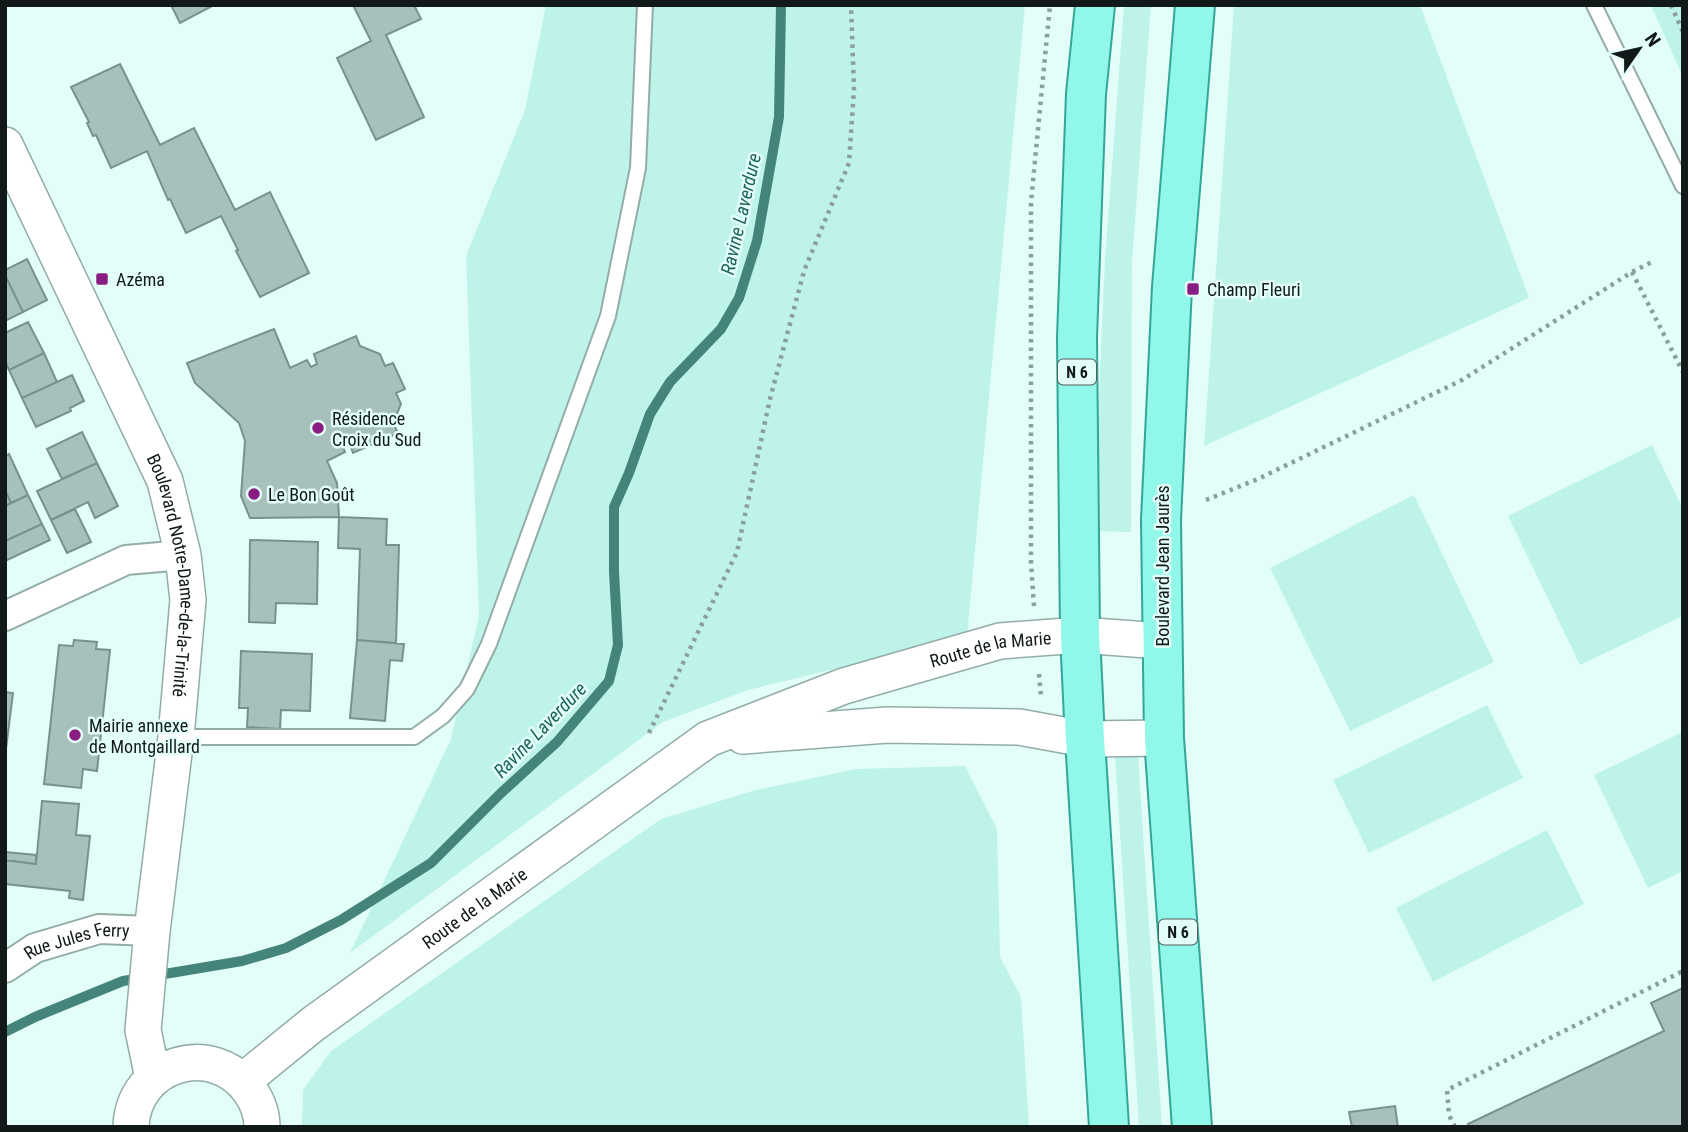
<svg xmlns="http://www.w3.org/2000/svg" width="1688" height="1132" font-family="'Roboto Condensed',sans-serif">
	<rect width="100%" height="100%" fill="#e3fef8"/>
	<path fill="#bef3e9" d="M 546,5 L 1025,5 L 967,637 L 748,690 L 663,722 L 350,953 L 451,739 L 479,616 L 466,256 L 525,110 Z
		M 1124,5 L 1151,5 L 1132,262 L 1131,532 L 1093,531 L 1105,259 Z
		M 1234,5 L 1420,5 L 1529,298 L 1204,446 Z
		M 1651,5 L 1683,5 L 1683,77 Z
		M 1652,445 L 1683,509 L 1683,616 L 1580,665 L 1508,516 Z
		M 1414,495 L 1494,662 L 1350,731 L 1270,568 Z
		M 1487,705 L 1523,778 L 1369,853 L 1333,780 Z
		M 1683,732 L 1683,871 L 1648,888 L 1594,775 Z
		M 1138,754 L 1162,1127 L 1139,1127 L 1115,756 Z
		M 965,766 L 997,829 L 1000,957 L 1021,997 L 1029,1127 L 302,1127 L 303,1090 L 331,1051 L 661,819 L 756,790 L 856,769 Z
		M 1547,830 L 1584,904 L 1433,982 L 1396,908 Z"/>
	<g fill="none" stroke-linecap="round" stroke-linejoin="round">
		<path stroke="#44847a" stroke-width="10" d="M 5,1032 L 35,1017 L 123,981 L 242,961 L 286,948 L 341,920 L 431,863 L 501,793 L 557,742 L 609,681 L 618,645 L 614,572 L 614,507 L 629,473 L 650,414 L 670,382 L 721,329 L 739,298 L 757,241 L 779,117 L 781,5"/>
	</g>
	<path fill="#a7c0bb" stroke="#79918c" stroke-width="2" d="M 171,5 L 214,5 L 180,23 Z
		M 353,5 L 414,5 L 421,19 L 386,35 L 424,117 L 376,140 L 337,58 L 371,41 Z
		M 120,64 L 160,145 L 194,128 L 235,210 L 270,192 L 309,273 L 260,297 L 236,251 L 238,250 L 221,216 L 186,233 L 170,199 L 168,200 L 147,151 L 111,168 L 96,135 L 93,136 L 87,123 L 89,122 L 71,87 Z
		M 27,259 L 47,300 L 23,312 L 5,275 L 5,270 Z
		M 5,275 L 23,312 L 5,321 Z
		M 28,322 L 44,353 L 9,370 L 5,361 L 5,333 Z
		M 274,329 L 290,368 L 307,360 L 311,367 L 317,364 L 314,354 L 356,336 L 360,346 L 380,354 L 385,366 L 393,363 L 405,389 L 396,393 L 401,404 L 393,423 L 398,433 L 353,453 L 349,442 L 342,445 L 345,452 L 327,461 L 337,483 L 339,517 L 250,518 L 241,496 L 245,441 L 239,423 L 195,383 L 187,363 Z
		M 44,353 L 57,382 L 22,398 L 9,370 Z
		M 72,375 L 84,401 L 70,408 L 71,411 L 36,427 L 22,398 Z
		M 82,432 L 97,463 L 62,479 L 47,449 Z
		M 9,454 L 28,495 L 11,503 L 5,490 L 5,456 Z
		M 97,463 L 118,506 L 95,518 L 88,502 L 51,520 L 37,491 Z
		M 5,490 L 11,503 L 5,506 Z
		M 28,495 L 42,524 L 5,541 L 5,506 Z
		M 75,509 L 91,542 L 67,553 L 51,520 Z
		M 339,517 L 387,519 L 386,545 L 399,545 L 396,643 L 357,640 L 360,549 L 338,548 Z
		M 42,524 L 50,540 L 5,561 L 5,541 Z
		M 250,540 L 318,542 L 317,604 L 276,603 L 275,623 L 249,622 Z
		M 74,640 L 97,642 L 96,649 L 110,650 L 97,771 L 83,769 L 81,788 L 44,784 L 59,645 L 73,646 Z
		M 357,640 L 404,644 L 402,661 L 390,660 L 385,721 L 350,718 Z
		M 241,651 L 312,654 L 310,711 L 281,710 L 280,729 L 247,727 L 248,708 L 239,708 Z
		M 5,692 L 13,693 L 5,757 Z
		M 42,801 L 79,804 L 76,835 L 90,836 L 83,900 L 69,898 L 70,891 L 5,884 L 5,860 L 36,864 Z
		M 5,852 L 36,855 L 36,864 L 5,860 Z
		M 1683,988 L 1683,1127 L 1470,1127 L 1468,1124 L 1664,1031 L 1651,1003 Z
		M 1395,1106 L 1398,1127 L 1352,1127 L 1349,1112 Z"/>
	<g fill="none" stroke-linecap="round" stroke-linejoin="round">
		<g stroke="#93aca7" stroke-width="18">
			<path id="service" d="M 1594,5 L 1683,186
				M 177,737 L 414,737 L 443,716 L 467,689 L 489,644 L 608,316 L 638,168 L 645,5"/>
		</g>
		<g stroke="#93aca7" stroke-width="32">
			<g id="minor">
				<path d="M 5,616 L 126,560 L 183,555"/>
				<path id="s1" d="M 5,968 L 35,948 L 99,929 L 152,931"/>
			</g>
		</g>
		<g stroke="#93aca7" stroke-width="38">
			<g id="tertiary">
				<path id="s2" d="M 5,145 L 165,481 L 183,555 L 188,600 L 176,737 L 152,931 L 143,1030 L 153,1078"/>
				<path d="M 743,736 L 887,725 L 1019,727 L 1085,739 L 1164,738"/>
				<path id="s3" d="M 243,1081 L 313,1024 L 708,739 L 844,686 L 1000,641 L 1080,635 L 1161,641"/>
				<path d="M 131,1127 C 133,1063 213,1039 250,1091 C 257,1101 262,1114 262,1127"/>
			</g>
		</g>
		<g stroke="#34a697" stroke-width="42">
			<path id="primary" d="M 1095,5 L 1086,94 L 1077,337 L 1080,635 L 1085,739 L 1109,1127
				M 1192,1127 L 1164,738 L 1161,520 L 1172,287 L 1195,5"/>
		</g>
		<path stroke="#8b9f9b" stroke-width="4.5" stroke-dasharray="3.5 5" stroke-linecap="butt" d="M 1671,5 L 1683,32
			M 1632,272 L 1683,372
			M 1206,500 L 1258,479 L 1462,380 L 1632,272 L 1654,261
			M 1034,606 L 1031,563 L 1031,202 L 1050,5
			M 1039,674 L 1041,697
			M 649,733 L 737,552 L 770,399 L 804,271 L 849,163 L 854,89 L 851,5
			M 1455,1127 L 1449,1115 L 1447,1090 L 1683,971"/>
		<use href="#service" stroke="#fff" stroke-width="14"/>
		<use href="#minor" stroke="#fff" stroke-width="28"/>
		<use href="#tertiary" stroke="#fff" stroke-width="35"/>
		<use href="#primary" stroke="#91f7e9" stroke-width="38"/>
	</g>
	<g fill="#8a1d81" stroke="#e3fef8" stroke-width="2.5">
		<rect x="95" y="272" width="14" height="14" rx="3.5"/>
		<rect x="1186" y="282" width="14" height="14" rx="3.5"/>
		<circle cx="318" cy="428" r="7"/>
		<circle cx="254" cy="494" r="7"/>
		<circle cx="75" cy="735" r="7"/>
	</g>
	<g text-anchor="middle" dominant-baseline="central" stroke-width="5" stroke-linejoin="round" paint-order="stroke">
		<g fill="#e3fef8" stroke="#505e5c" stroke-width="2">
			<rect x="1058" y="359.5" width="38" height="25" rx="5"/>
			<rect x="1159" y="919.5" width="38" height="25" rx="5"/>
		</g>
		<g font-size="16" font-weight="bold" fill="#111a19">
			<text x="1077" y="372">N 6</text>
			<text x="1178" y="932">N 6</text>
		</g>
		<g font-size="18" fill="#111a19" stroke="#e3fef8" text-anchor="start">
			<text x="116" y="279">Azéma</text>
			<text x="1207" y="289">Champ Fleuri</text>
			<text x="332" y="418">Résidence<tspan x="332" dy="21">Croix du Sud</tspan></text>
			<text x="268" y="494">Le Bon Goût</text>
			<text x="89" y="725">Mairie annexe<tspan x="89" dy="21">de Montgaillard</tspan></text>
		</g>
		<g font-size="18" fill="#111a19" stroke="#e3fef8">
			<text transform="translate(1162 566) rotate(-90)">Boulevard Jean Jaurès</text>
			<text stroke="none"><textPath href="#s2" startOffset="467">Boulevard Notre-Dame-de-la-Trinité</textPath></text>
			<text stroke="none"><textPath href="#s3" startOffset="875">Route de la Marie</textPath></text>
			<text stroke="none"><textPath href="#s3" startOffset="289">Route de la Marie</textPath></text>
			<text stroke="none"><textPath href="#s1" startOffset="79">Rue Jules Ferry</textPath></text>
		</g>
		<g font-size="19" font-style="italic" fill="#1e655b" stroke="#e3fef8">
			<text transform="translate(741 214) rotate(-77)">Ravine Laverdure</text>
			<text transform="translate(540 730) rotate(-46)">Ravine Laverdure</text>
		</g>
	</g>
	<rect width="1688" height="1132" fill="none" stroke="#111a19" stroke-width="14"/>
	<g transform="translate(1639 49) rotate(56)" stroke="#e3fef8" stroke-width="5" paint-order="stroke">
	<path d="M0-5L12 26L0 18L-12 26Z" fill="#111a19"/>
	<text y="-10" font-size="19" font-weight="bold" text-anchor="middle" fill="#111a19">N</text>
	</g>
</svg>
